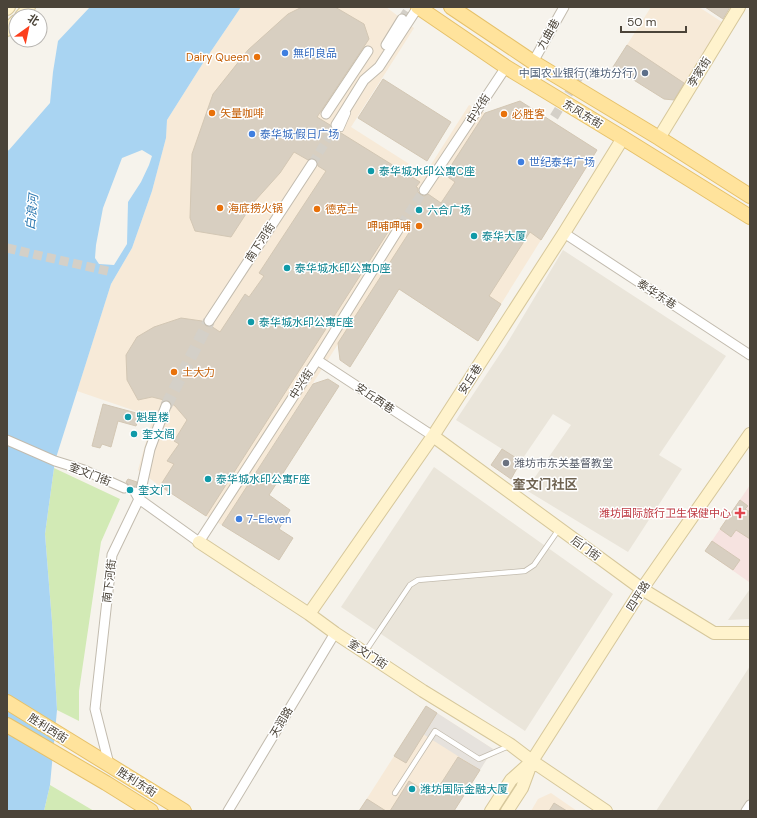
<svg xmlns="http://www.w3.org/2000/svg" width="757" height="818" font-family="'DM Sans','Noto Sans SC',sans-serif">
	<rect width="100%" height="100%" fill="#f6f3ec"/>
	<path fill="#eae5da" d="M 563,250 L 726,356 L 659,455 L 682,469 L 628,552 L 526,490 L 571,425 L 553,414 L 521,461 L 456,420 L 506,345 Z
		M 434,467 L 613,594 L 525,731 L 341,607 Z
		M 750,589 L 750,619 L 728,620 Z
		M 750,666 L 750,811 L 656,811 Z"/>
	<path fill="#f7ead8" d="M 241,7 L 386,7 L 414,28 L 351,127 L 425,174 L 469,105 L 485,113 L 520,101 L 597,150 L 478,341 L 381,277 L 222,525 L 206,516 L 160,486 L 138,470 L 153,417 L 77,391 L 111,284 L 132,248 L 152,191 L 166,138 L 167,120 L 203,63 Z
		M 651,7 L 699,7 L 725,24 L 683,91 L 674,100 L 664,99 L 613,67 Z
		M 426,706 L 493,749 L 454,811 L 359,811 Z
		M 551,793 L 577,811 L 531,811 L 538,799 Z"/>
	<path fill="#e6e2dd" d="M 437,713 L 493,749 L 480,770 L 423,734 Z"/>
	<path fill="#f6e3e0" d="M 750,485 L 750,580 L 749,582 L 705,551 Z"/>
	<path fill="#d2eab5" d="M 54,468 L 120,499 L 101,542 L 79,691 L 79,721 L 57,710 L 52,622 L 45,534 Z
		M 50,785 L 94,811 L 44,811 Z"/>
	<path fill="#a9d4f2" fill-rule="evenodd" d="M 90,7 L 241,7 L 203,63 L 167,120 L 166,138 L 152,191 L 132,248 L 111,284 L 55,461 L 54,468 L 45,534 L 52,622 L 57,710 L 50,785 L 44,811 L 7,811 L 7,151 L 9,150 L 50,103 L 53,72 L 58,41 ZM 142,150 L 152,156 L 149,165 L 141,182 L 128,202 L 127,244 L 114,265 L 99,264 L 95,258 L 96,245 L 103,208 L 122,158 Z"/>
	<path fill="#d8cfc1" stroke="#d3c7b4" d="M 302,7 L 335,7 L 364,24 L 369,39 L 317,117 L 330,125 L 333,130 L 338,131 L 339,132 L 341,133 L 420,182 L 416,187 L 418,188 L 418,192 L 421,195 L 424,196 L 428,194 L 441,203 L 455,182 L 445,175 L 485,113 L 520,101 L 597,150 L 541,240 L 530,232 L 489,296 L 501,304 L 478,341 L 399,289 L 350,367 L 340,360 L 338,343 L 412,228 L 407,224 L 404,220 L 399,219 L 397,218 L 206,516 L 160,486 L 174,464 L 167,461 L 179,444 L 174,441 L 187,420 L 175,406 L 168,401 L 152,397 L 138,400 L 127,380 L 126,355 L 137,337 L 154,327 L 181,318 L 202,321 L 206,326 L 211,326 L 220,332 L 245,294 L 249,297 L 264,276 L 259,273 L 326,171 L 318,166 L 317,162 L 315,159 L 312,158 L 308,160 L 294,152 L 280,173 L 253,203 L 231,237 L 195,231 L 190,218 L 192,154 L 213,94 L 248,50 L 288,14 Z
		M 705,7 L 730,7 L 723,19 Z
		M 627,45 L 684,83 L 674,100 L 664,99 L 613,67 Z
		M 383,79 L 451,122 L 427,161 L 358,118 Z
		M 328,379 L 339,386 L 269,495 L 290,510 L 279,529 L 293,538 L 279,560 L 222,525 L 313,384 Z
		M 103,404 L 140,414 L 136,426 L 118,421 L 111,447 L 102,444 L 100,448 L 92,446 Z
		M 502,449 L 521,461 L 511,479 L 491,465 Z
		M 128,479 L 137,482 L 136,486 L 132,487 L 130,489 L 129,485 L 126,482 Z
		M 740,500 L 748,506 L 745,509 L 750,512 L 750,539 L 736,530 L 731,537 L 720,529 Z
		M 712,541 L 740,560 L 733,570 L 705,551 Z
		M 426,706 L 437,713 L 406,763 L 394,756 Z
		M 458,757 L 480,770 L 454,811 L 390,811 L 409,781 L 433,796 Z
		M 367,799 L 386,811 L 359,811 Z
		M 554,803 L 567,811 L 549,811 Z"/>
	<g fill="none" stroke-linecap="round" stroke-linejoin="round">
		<path stroke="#d4d0c8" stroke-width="9" stroke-dasharray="9 4.5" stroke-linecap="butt" d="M 402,19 L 410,7
			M 554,117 L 582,72
			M 312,164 L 336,125
			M 401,225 L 424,190
			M 7,248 L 112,272"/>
		<path stroke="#d4d0c8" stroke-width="12" stroke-dasharray="12 6" stroke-linecap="butt" d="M 166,406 L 209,321"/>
		<g stroke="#c2bbae" stroke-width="6">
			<path id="lane" d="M 341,129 L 348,113
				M 365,652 L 410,585 L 418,580 L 525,571 L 534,565 L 559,529
				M 395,793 L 435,731 L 479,759 L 509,746"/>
		</g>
		<g stroke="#c2bbae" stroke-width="11">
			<path id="street" d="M 386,45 L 402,19
				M 533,62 L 564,7
				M 326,114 L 368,51
				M 336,125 L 364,80 L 379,67 L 418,7
				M 424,190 L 506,67
				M 564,233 L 750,355
				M 209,321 L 312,164
				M 317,360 L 433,436
				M 7,440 L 55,461 L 84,470 L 124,488
				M 135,492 L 139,499 L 199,542 L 317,360 L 401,225
				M 109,764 L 95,709 L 112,555 L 139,499 L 150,449 L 166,406
				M 228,811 L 335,633
				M 746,811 L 750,805"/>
		</g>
		<g stroke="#d6c79b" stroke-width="14">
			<path id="secondary" d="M 7,9 L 9,7
				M 21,16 L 29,7
				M 7,30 L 16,21
				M 659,138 L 739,7
				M 433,436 L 642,589 L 714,633 L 750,633
				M 199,542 L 309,614 L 335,633 L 423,691 L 511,745 L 532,761 L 606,811
				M 309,614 L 433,436 L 564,233 L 623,138
				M 491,811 L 511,780 L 530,763
				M 507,811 L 522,788 L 532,761 L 642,589 L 750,434"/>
		</g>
		<g stroke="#e6c16a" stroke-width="16">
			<path id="primary" d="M 418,7 L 506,67 L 623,138 L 750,217
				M 451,7 L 533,62 L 659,138 L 750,196
				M 7,702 L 184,811
				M 7,725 L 106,783 L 151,811"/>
		</g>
		<use href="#lane" stroke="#fff" stroke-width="4.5"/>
		<use href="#street" stroke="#fff" stroke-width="9"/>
		<use href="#secondary" stroke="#fff3cd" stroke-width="12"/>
		<use href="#primary" stroke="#ffe39c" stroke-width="14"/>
	</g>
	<g fill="#3f7fe0" stroke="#fff" stroke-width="1.5">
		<circle cx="285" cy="53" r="4"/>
		<circle cx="252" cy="134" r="4"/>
		<circle cx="521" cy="162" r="4"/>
		<circle cx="239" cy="519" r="4"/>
	</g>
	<g fill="#e8710a" stroke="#fff" stroke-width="1.5">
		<circle cx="257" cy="57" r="4"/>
		<circle cx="212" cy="113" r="4"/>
		<circle cx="504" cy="114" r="4"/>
		<circle cx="220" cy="208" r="4"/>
		<circle cx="317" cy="209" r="4"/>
		<circle cx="419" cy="226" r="4"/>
		<circle cx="174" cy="372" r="4"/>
	</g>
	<circle fill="#5c6f8a" stroke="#fff" stroke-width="1.5" cx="645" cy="73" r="4"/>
	<g fill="#0f9aa8" stroke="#fff" stroke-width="1.5">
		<circle cx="371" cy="171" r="4"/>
		<circle cx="419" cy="210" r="4"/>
		<circle cx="474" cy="236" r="4"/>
		<circle cx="287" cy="268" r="4"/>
		<circle cx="251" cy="322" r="4"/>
		<circle cx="128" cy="417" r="4"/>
		<circle cx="134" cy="434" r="4"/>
		<circle cx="208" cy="479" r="4"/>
		<circle cx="130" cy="490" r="4"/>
		<circle cx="412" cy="789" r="4"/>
	</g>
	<circle fill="#6b7280" stroke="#fff" stroke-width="1.5" cx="506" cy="463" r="4"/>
	<path fill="#e0444e" stroke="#fff" stroke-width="1.5" d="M738 507h4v4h4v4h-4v4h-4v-4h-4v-4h4z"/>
	<g text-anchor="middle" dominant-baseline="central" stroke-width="3" stroke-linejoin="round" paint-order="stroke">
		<g font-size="11" fill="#4b4439" stroke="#fff">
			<text transform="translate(548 34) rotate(-60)">九曲巷</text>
			<text transform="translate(699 72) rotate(-58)">李家街</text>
			<text transform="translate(478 109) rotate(-57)">中兴街</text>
			<text transform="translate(583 114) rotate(31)">东风东街</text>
			<text transform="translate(260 242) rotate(-57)">南下河街</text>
			<text transform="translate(657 294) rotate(33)">泰华东巷</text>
			<text transform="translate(470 379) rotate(-57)">安丘巷</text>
			<text transform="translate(301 384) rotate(-57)">中兴街</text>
			<text transform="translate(375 398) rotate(34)">安丘西巷</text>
			<text transform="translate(90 474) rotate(21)">奎文门街</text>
			<text transform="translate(586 548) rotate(36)">后门街</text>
			<text transform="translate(109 581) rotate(-83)">南下河街</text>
			<text transform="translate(638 596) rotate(-57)">四平路</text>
			<text transform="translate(368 654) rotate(33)">奎文门街</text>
			<text transform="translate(281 722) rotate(-59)">天润路</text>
			<text transform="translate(48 728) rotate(32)">胜利西街</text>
			<text transform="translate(137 782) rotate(32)">胜利东街</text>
		</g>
		<g font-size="11" fill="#366cbe" stroke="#fff" text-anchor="start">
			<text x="293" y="53">無印良品</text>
			<text x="260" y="134">泰华城·假日广场</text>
			<text x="529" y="162">世纪泰华广场</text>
			<text x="247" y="519">7-Eleven</text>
		</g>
		<g font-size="11" fill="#c56008" stroke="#fff" text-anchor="start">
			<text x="249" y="57" text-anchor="end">Dairy Queen</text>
			<text x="220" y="113">矢量咖啡</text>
			<text x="512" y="114">必胜客</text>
			<text x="228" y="208">海底捞火锅</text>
			<text x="325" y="209">德克士</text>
			<text x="411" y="226" text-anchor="end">呷哺呷哺</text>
			<text x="182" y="372">土大力</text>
		</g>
		<g font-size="11" fill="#4e5e75" stroke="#fff" text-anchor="end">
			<text x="637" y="73">中国农业银行(潍坊分行)</text>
		</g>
		<g font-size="11" fill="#0d838f" stroke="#fff" text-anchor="start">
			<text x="379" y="171">泰华城水印公寓C座</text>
			<text x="427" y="210">六合广场</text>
			<text x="482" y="236">泰华大厦</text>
			<text x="295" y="268">泰华城水印公寓D座</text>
			<text x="259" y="322">泰华城水印公寓E座</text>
			<text x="136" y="417">魁星楼</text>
			<text x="142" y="434">奎文阁</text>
			<text x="216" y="479">泰华城水印公寓F座</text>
			<text x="138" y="490">奎文门</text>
			<text x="420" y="789">潍坊国际金融大厦</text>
		</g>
		<g font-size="11" fill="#5b616d" stroke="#fff" text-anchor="start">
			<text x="514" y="463">潍坊市东关基督教堂</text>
		</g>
		<g font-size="11" fill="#be3a42" stroke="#fff" text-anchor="end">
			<text x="731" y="513">潍坊国际旅行卫生保健中心</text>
		</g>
		<g font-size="12" font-style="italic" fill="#2e7ab2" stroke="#fff">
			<text transform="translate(32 212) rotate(-84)">白浪河</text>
		</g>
		<g font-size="13" font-weight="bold" fill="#6e6250" stroke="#fff">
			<text x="545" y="484">奎文门社区</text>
		</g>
	</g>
	<rect width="757" height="818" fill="none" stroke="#4b4439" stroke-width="16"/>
	<g transform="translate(28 28) rotate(33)"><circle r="19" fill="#ffffff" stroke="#b7b4b0"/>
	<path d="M0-3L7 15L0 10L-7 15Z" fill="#fc3f1d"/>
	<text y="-6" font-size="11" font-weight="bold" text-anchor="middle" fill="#4b4439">北</text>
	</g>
	<path d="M621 26v6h65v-6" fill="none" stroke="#4b4439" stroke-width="2"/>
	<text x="627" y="26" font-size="12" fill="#4b4439" stroke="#ffffff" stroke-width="3" paint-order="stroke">50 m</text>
</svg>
